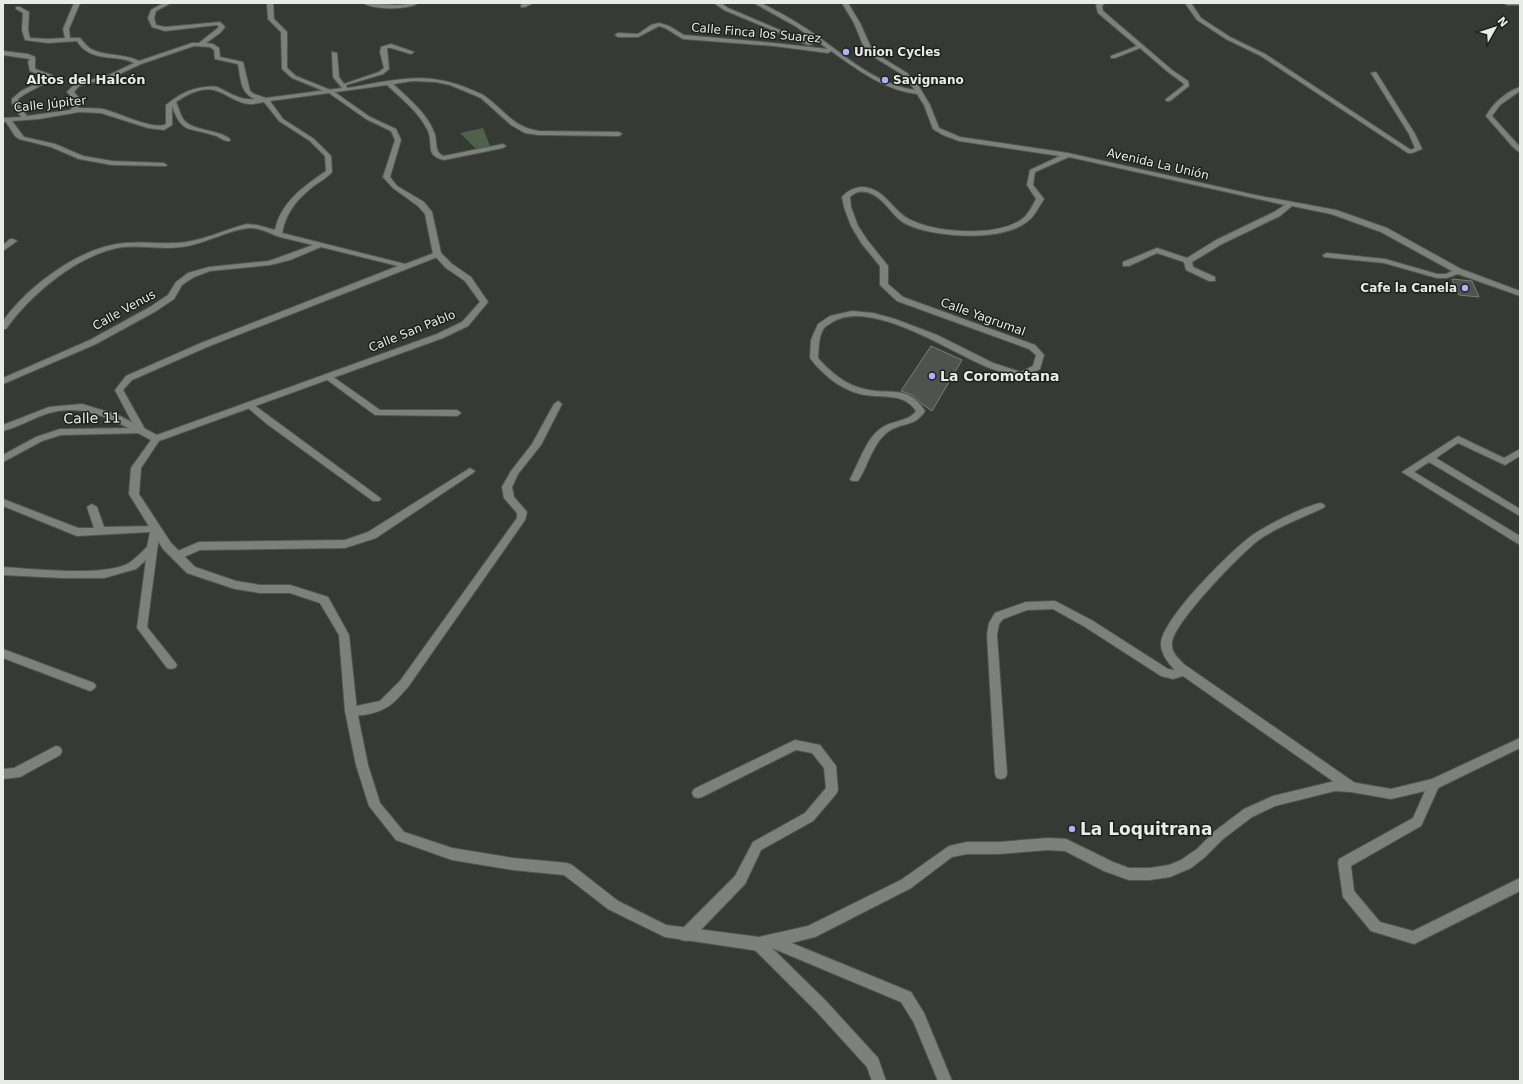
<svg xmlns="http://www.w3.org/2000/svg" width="1523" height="1084" font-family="'DejaVu Sans',sans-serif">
	<rect width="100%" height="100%" fill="#353a34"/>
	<path fill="#4f614b" d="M 483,128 L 490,146 L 476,149 L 460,133 Z"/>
	<path fill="#4e534d" stroke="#797f78" d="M 1452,279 L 1472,281 L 1479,297 L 1459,295 Z
		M 931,346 L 962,360 L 932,411 L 922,404 L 912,395 L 901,391 Z"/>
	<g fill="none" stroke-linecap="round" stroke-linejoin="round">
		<g stroke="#515650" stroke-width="2">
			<path id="street" d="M 74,3 L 80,3 L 69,29 L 70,38 L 80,38 C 83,41 87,47 91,49 C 106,57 124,53 139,61 L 192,43 L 199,43 L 219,27 L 217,25 L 165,31 L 152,27 L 148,18 L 151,10 L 164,3 L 171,3 L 156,11 L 154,18 L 156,25 L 165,27 L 220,22 L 225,27 L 220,33 L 206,43 L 213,44 L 219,48 L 220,57 L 243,62 L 250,91 L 254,94 L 266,98 L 342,88 L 333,77 L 332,52 L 337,53 L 339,77 L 344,84 L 379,72 L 384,68 L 380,52 L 381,47 L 391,44 L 414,52 L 411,54 L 391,48 L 387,48 L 389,69 L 383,74 L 346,85 L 347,88 C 391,81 424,70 467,88 C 473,91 481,93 486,97 C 506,112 513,127 539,131 L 619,132 L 622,134 L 619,136 L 539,135 L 525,133 L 511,125 L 481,98 L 450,85 L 436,82 L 413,81 L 393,84 C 409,99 426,112 434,132 C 438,140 433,152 444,156 L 503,144 L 506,146 L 503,148 L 444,160 C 424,155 434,145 428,131 C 419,112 402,99 387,85 L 270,101 L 283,119 L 314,139 L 331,156 L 332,172 C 328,177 321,181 315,185 C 298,198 286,212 282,233 L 405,264 L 437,252 L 441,254 L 440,256 L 207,347 L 132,380 L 123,390 L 146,431 L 144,433 L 61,435 L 42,441 L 3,462 L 3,455 L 36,437 L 60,429 L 135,428 L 115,390 L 126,376 L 201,343 L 398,266 L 321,247 L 290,260 L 270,265 L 210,271 L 194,277 L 182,285 L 174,299 L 156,311 L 96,344 L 3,384 L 3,378 L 90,340 L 150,307 L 168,295 L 176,282 L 188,273 L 209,267 L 269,261 L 313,245 C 302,242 291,240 280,237 C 271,234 261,228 251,228 C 228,229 204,245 181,247 C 160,250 138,244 117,248 C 75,257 30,295 6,329 L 3,329 L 3,321 C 28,286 81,246 125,243 C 146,241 166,245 186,242 C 207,239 227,229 247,224 L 257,225 L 275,230 C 281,202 303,187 326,171 L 325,156 L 310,141 L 279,121 L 264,102 C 259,103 254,104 249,104 C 236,103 226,93 214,90 C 201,87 186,95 176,102 C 179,108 180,115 184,120 C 192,131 218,129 230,139 L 230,141 C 224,142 219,136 213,135 C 188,127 182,134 172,106 L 172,125 L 164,130 L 148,128 L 101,113 L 79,112 L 39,119 L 12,121 L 24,137 L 55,144 L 83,156 L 112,161 L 164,163 L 167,165 L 166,166 L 112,165 L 79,159 L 51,147 L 19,139 L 15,136 L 6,122 L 3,122 L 3,118 L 21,117 L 12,103 L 12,99 L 21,91 L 48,78 L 30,71 L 28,62 L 30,59 L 3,55 L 3,51 L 28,54 L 35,57 L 35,69 L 52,75 L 55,78 L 25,94 L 18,99 L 18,103 L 27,116 L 70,110 L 77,103 L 67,92 L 75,84 L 109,75 L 134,63 C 120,55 99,61 85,50 C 82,48 79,44 77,41 L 48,43 L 25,40 L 22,30 L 23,13 L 16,9 L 16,7 L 20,7 L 29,12 L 28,30 L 30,38 L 48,39 L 65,38 L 63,29 ZM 194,46 L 210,47 L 214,50 L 215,59 L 238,64 C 241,79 240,93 255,99 C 241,101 230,93 217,87 C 213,86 209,87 205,87 C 188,89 179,95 166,105 L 166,124 C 154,131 117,112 103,109 C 95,108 86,108 78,108 L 83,103 L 74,92 L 79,86 L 113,77 L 141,64 Z
				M 363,3 L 397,5 L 419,3 C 408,10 374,10 363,3 Z
				M 525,3 L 533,3 L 525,7 L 521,7 L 521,5 Z
				M 714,3 L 721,3 L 728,8 L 813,44 L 808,45 L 724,10 Z
				M 754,3 L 761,3 C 774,10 787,16 799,24 C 836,46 870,84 915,90 L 903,75 L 869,54 L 863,45 L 854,23 L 842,3 L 848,3 L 860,23 L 873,52 L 907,73 L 918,85 L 930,105 L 939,128 L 960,137 L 1068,153 L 1255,195 L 1336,210 L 1387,228 L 1461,269 L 1520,291 L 1520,296 L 1458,274 L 1447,278 L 1437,278 L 1384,263 L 1324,257 L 1323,255 L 1327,253 L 1385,259 L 1437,274 L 1446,274 L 1452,271 L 1381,232 L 1331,214 L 1292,206 L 1280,216 L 1222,244 L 1192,262 L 1193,267 L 1215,277 L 1215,281 L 1209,281 L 1186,270 L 1184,262 L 1157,253 L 1129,266 L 1123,266 L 1123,262 L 1157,248 L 1187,258 L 1216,240 L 1274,212 L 1285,205 L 1069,157 L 1035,172 L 1033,185 L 1044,199 C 1039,206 1035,216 1028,221 C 1003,242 934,238 906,224 C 892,217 886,200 872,194 C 863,190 856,191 850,197 L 851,207 L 858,226 L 868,241 L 888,266 L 888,284 L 903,297 L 1035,345 L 1044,355 L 1040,369 L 1022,378 C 1010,375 998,371 987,367 C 950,352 869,297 831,323 C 829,324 826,326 824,328 C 818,337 819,348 818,358 C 830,372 846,385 864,389 C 890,396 907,383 925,411 C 915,427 903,422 889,431 C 873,442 868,466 858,481 L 852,481 L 850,479 C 859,463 867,436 883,427 C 894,420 908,422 916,411 C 903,391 880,399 860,394 C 840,389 822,374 810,358 L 811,340 L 818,324 L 830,316 L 852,311 L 873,313 L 895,319 L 937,335 L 993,363 L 1021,372 L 1033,366 L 1036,355 L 1029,349 L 897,301 L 880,285 L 880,266 L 862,244 L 851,226 L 844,207 L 842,197 C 847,191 853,188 861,187 C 886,187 892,213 913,221 C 939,233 998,237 1022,219 C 1029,214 1032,206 1036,199 L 1027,185 L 1030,170 L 1060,156 L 959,141 L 943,135 L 933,129 L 924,105 L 917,94 C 884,90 858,70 831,51 L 828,53 L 774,46 L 683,39 L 665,28 L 659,26 L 638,37 L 618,37 L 615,35 L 618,33 L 638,34 L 651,25 L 659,23 L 669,26 L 684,35 L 774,43 L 828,49 L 795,26 Z
				M 1098,3 L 1105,3 L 1102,6 L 1103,11 L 1172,70 L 1188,81 L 1189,86 L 1170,101 L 1166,101 L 1166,99 L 1184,85 L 1183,83 L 1168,72 L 1140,48 L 1115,58 L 1111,58 L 1111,56 L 1137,46 L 1098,13 L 1096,5 Z
				M 1185,3 L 1191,3 L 1201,18 L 1230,37 L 1265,54 L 1411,150 L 1415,148 L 1409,134 L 1371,73 L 1376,72 L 1415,134 L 1422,149 L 1412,153 L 1408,153 L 1261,56 L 1226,39 L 1197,20 Z
				M 1504,3 L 1520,3 L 1520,5 L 1507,5 Z
				M 1520,87 L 1520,91 L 1500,105 L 1492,116 L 1520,147 L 1520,153 L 1512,146 L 1486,116 C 1493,103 1506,92 1520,87 Z
				M 10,239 L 13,239 L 17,241 L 3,251 L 3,245 Z
				M 329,374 L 380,410 L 457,410 L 461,413 L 457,416 L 375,415 L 326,379 L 325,377 Z
				M 558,401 L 562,404 L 541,445 L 518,474 L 512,487 L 514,497 L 527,512 L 525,520 L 408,687 C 402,693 395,703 387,707 C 378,713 358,718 347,714 L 345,711 L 347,708 L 380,701 L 400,681 L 517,518 L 517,513 L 504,498 L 502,487 L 511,471 L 532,444 L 554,404 Z
				M 250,402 L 379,497 L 381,499 L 379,501 L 373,501 L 267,424 L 247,407 L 246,405 Z
				M 1458,436 L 1504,458 L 1520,449 L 1520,456 L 1505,465 L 1458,443 L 1436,458 L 1520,509 L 1520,516 L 1429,462 L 1414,472 L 1520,536 L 1520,545 L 1402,472 Z
				M 470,468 L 475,471 L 473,473 L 376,538 L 345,548 L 200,550 L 177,560 L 173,559 L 172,556 L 173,553 L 199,542 L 345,540 L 368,532 Z
				M 3,499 L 78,528 L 94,528 L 87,507 L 92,504 L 97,507 L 104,527 L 158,526 L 160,528 L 147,627 L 175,662 L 177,665 L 175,668 L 171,669 L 167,668 L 137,628 L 146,560 L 136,569 L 104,578 L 62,578 L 3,575 L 3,567 C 33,569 104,577 129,563 C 135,559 142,552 147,547 L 150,532 L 77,536 L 3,506 Z
				M 1320,503 L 1323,504 L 1325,506 L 1323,508 C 1302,518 1279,526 1260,539 C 1242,552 1173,623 1172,643 C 1171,653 1179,659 1185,665 L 1355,783 L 1357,787 L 1355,791 L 1351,792 L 1347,791 L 1183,676 L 1173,679 L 1161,676 L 1085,627 L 1053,609 L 1027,610 L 1003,619 L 999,624 L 997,635 L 1007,774 L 1005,778 L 1001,779 L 997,778 L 995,774 L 987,635 L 989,623 L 995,613 L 1026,602 L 1055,601 L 1093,621 L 1168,669 L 1175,670 C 1168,663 1161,654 1161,644 C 1161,620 1233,548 1254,534 C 1271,523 1301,508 1320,503 Z
				M 3,649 L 94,683 L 96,686 L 94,689 L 90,691 L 3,658 Z
				M 795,740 L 820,745 L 836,766 L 838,790 L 836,794 L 813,821 L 761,850 L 745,884 L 691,940 L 686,941 L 681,940 L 679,935 L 681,930 L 735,876 L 753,842 L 805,813 L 826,788 L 824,768 L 812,753 L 796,750 L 702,797 L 698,798 L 694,797 L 692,793 L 694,789 Z
				M 56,746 L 60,747 L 62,751 L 60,755 L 20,777 L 3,779 L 3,769 L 14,768 Z
				M 1434,779 L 1438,780 L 1440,784 L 1421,826 L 1351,866 L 1354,891 L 1380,922 L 1413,931 L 1520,878 L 1520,891 L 1414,944 L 1371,931 L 1343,897 L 1338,863 L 1339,859 L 1413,818 L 1430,780 Z
				M 772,935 L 911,992 L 924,1013 L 952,1081 L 938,1081 L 914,1023 L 901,1002 L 772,948 L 826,1001 L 878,1058 L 886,1081 L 872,1081 L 867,1067 L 816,1011 L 754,949 L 752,944 L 754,939 L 759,937 L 765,941 L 767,936 Z"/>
		</g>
		<g stroke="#515650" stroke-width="2">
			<path id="secondary" d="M 267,3 L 273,3 L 274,19 L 287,32 L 287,68 L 296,76 L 333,91 L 370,117 L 396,129 L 401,140 L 390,177 L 397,186 L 424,202 L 432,212 L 441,253 L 452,264 L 471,277 L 488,302 L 468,326 L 443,338 L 159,441 L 141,468 L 139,494 L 171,543 L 195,567 L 236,581 L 260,585 L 290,585 L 328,597 L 349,635 L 357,711 L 368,765 L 380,803 L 404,832 L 452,848 L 513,858 L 567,863 L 572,865 L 618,901 L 666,925 L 759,937 L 808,926 L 901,880 L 949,846 L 967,842 L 999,842 L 1048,838 L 1066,839 L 1113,862 L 1129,868 L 1150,868 L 1169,865 L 1181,860 L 1197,849 L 1215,831 L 1244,809 L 1273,796 L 1335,781 L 1351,782 L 1391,789 L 1432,779 L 1520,738 L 1520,748 L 1438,788 L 1391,799 L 1351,792 L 1335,791 L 1275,806 L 1252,817 L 1223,839 L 1205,857 L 1191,868 L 1170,877 L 1150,880 L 1129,880 L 1104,871 L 1065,851 L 1048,850 L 999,854 L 967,854 L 952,857 L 911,888 L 815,937 L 759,951 L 665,937 L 608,909 L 564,875 L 513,870 L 452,860 L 396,840 L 369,806 L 356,765 L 345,711 L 339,635 L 320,603 L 290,593 L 260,593 L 235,589 L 187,573 L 163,549 L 129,494 L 131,468 L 151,440 C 119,423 86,402 49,413 C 33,418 19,427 3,431 L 3,425 L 49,407 L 82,404 L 118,415 L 157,435 L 437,334 L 462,322 L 480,302 L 465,281 L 446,268 L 433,254 L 425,214 L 418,206 L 393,188 L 383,177 L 395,140 L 391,131 L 366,119 L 329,93 L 292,78 L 282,69 L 281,32 L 268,19 Z"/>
		</g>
		<use href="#street" fill="#7c827b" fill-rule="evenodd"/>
		<use href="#secondary" fill="#7c827b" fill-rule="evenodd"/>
	</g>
	<g fill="#aab0fb" stroke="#1e201d" stroke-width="1.5">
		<circle cx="846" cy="52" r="4"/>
		<circle cx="885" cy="80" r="4"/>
		<circle cx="1465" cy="288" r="4"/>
		<circle cx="932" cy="376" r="4"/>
		<circle cx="1072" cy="829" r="4"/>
	</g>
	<g text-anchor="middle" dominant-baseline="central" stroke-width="3" stroke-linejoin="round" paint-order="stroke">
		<g font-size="12" fill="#e8ebe7" stroke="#1e201d">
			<text transform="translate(756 33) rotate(5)">Calle Finca los Suarez</text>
			<text transform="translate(50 104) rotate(-6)">Calle Júpiter</text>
			<text transform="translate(1158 164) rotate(13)">Avenida La Unión</text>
			<text transform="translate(124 310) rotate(-29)">Calle Venus</text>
			<text transform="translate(983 317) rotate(20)">Calle Yagrumal</text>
			<text transform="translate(412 331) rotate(-22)">Calle San Pablo</text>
		</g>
		<g font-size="12" font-weight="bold" fill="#e8ebe7" stroke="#1e201d" text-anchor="start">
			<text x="854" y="52">Union Cycles</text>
			<text x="893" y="80">Savignano</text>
			<text x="1457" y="288" text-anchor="end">Cafe la Canela</text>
		</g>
		<g font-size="13" font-weight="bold" fill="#e8ebe7" stroke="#1e201d">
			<text x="86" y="79">Altos del Halcón</text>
		</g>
		<g font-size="14" font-weight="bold" fill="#e8ebe7" stroke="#1e201d" text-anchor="start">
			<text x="940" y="376">La Coromotana</text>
		</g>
		<g font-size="14" fill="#e8ebe7" stroke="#1e201d">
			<text transform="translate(92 418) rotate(-1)">Calle 11</text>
		</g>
		<g font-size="17" font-weight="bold" fill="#e8ebe7" stroke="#1e201d" text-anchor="start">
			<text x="1080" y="829">La Loquitrana</text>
		</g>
	</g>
	<rect width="1523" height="1084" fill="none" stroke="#e8ebe7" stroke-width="8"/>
	<g transform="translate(1495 28) rotate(51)" stroke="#1e201d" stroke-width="3" paint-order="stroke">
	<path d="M0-3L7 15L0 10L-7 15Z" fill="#e8ebe7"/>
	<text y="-6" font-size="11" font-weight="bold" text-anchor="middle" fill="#e8ebe7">N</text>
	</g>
</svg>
